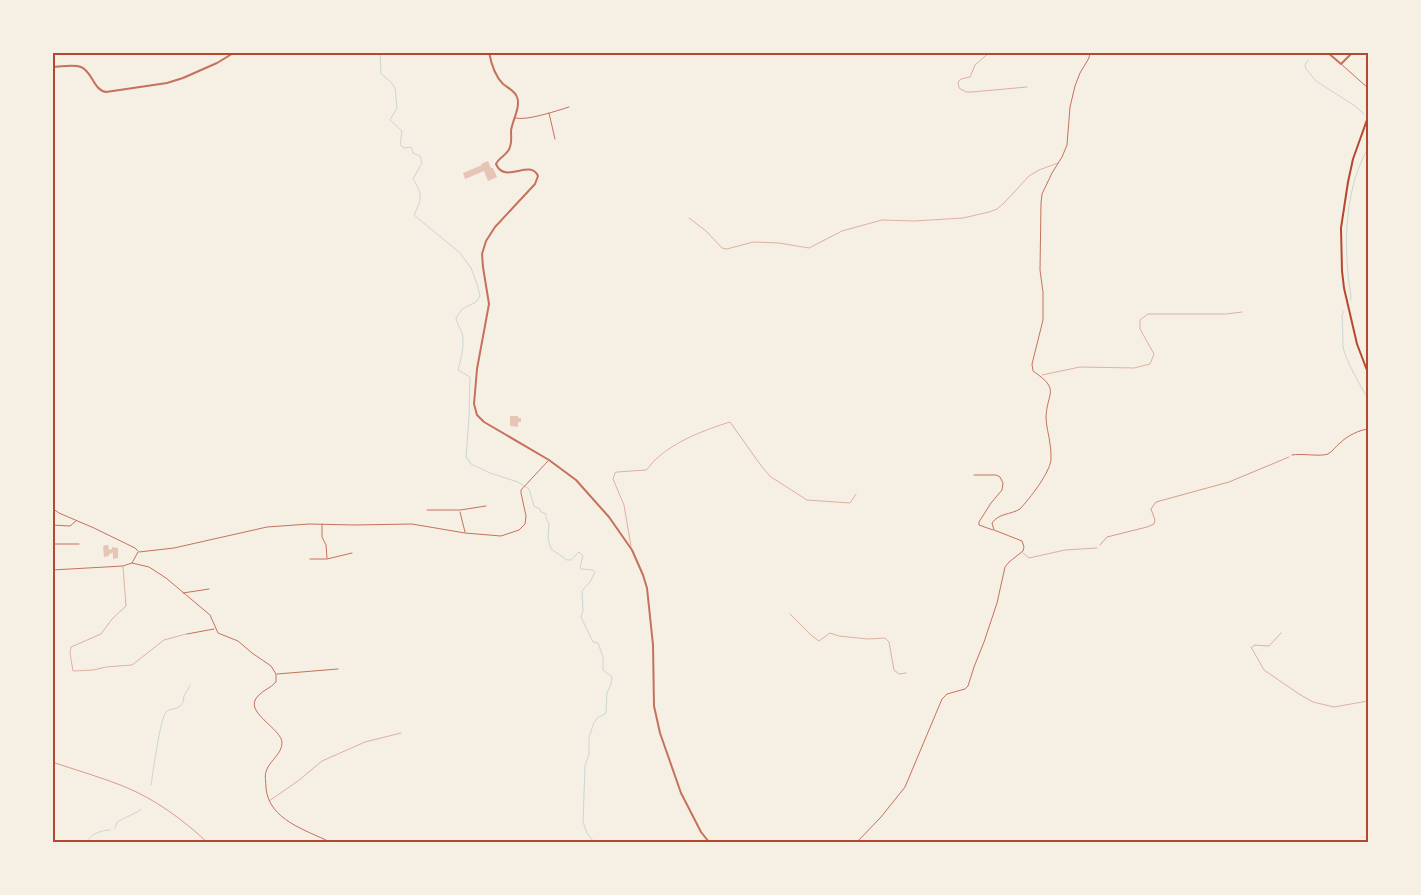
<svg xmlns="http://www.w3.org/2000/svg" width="1421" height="895" font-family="Quicksand,sans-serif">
	<rect width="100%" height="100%" fill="#f6efe4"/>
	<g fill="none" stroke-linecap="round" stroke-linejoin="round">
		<path stroke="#c9d6d2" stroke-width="1" d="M 380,52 L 381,74 L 391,82 L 395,88 L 397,108 L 390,120 L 402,131 L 400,145 L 404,148 L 411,147 L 413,153 L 420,156 L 422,163 L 413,179 C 423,195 422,198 414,215 L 460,253 L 471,268 L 477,284 L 480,296 L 476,302 L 462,309 L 456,318 C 457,324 460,328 462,333 C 465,344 461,359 458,370 L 470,377 L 469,417 L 466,457 L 471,464 L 490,473 L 518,482 L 529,489 L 534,506 L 540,509 L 541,512 L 546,514 L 546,518 L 549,524 L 548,538 L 551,549 L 567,560 L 571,560 L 579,552 L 583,556 L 580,567 L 581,569 L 593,570 L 595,572 L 590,582 L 582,591 L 583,611 L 581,617 L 593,642 L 598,643 L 603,657 L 603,670 L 612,677 L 611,684 L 607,693 L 606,712 L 605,714 L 597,718 L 593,725 L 589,738 L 589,754 L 585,766 L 583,822 L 587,833 L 594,842
			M 1308,60 L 1305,65 L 1306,69 L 1316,81 L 1355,106 L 1364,114
			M 1351,300 C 1351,291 1348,282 1348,273 C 1344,232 1347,185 1368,148
			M 1344,311 L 1342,315 L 1343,341 C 1340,352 1362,388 1368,399
			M 151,785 C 153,772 160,720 166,712 C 170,708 176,710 180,706 C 184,703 183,700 184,696 C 186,692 189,689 190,685
			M 115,828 L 117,822 L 139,811 L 141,809
			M 87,842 C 90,834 102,830 110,830"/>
	</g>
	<path fill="#e6c5b7" d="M 488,161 L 491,168 L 493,168 L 497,177 L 488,181 L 484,171 L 465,179 L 463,173 L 482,165 L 481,164 Z
		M 510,416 L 518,416 L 518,418 L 521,418 L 521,422 L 518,422 L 518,427 L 510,426 Z
		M 105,545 L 108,545 L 109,550 L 112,549 L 112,547 L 118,548 L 118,558 L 113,559 L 113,553 L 109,554 L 109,556 L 104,557 L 103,547 Z"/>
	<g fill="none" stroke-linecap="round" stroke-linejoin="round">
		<path stroke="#b5482f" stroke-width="0.5" d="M 1100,545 L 1107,537 L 1147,527 L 1154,524 L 1155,520 L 1151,509 L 1156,502 L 1229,482 L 1289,457
			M 52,762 C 76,770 100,777 123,786 C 155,799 182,819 207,842"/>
		<path stroke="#c5725c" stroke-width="0.5" d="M 990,52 L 975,65 L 970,77 L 961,79 L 958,82 L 959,88 L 966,92 L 972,92 L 1027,87
			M 689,218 L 706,231 L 722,248 L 727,249 L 753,242 L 779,243 L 809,248 L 842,231 L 882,220 L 914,221 L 963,218 L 989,212 L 997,209 L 1004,203 L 1029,176 L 1039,170 L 1058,163
			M 1042,375 L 1080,367 L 1134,368 L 1150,364 L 1154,354 L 1140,329 L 1140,320 L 1148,314 L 1226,314 L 1242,312
			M 631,546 L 624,505 L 613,479 L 615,473 L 617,472 L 646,470 C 650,467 652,462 656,459 C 675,441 707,429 730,422 L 762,467 L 771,477 L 807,500 L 850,503 L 856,494
			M 1023,553 L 1029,558 L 1065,550 L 1097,548
			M 123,567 L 126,606 L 112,619 L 101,634 L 71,647 L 70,653 L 73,671 L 93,670 L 106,667 L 132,665 L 164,640 L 186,634
			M 790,614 L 812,636 L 819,641 L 830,633 L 839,636 L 868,639 L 885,638 L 889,642 L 894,670 L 899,674 L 906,673
			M 1251,647 L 1264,670 L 1299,694 L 1313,702 L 1334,707 L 1368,701
			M 1253,647 L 1254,645 L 1269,646 L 1281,633
			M 269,801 L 298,781 L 322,761 L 365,742 L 401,733"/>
		<path stroke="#c5725c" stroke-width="1" d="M 1341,64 L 1368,88
			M 549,113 L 555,139
			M 515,118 C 527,121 556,111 569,107
			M 1292,455 C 1301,453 1320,457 1328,454 C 1332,452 1336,446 1340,443 C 1347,436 1359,430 1368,429
			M 974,475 L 996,475 L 1000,477 L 1003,483 L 1002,490 L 991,503 L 979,522 L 979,525 L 993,530
			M 52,508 L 59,513 L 94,528 L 135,548 L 138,551
			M 427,510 L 460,510 L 486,506
			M 460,512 L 465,532
			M 322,524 L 322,537 L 326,545 L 327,558
			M 52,525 L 70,526 L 76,521
			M 52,544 L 79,544
			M 139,552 L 174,548 L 267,527 L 309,524 L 354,525 L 412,524 L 465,533 L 501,536 L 519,530 L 525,524 L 526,516 L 521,493 L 521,490 L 548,461
			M 310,559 L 327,559 L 352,553
			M 132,563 L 149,567 L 166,578 L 210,615 L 218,633 L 238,641 L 252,653 L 271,666 L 276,674 L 276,682 C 271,688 263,690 258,696 C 242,712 282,728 282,743 C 282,753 271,760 267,769 C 264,775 266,782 266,788 C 269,820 306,830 330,842
			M 52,570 L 123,566 L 132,563 L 138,552
			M 183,593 L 209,589
			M 187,634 L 214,629
			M 277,674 L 338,669
			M 857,842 L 881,817 L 905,787 L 942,699 L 947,694 L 965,689 L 968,686 L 974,667 L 984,642 L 997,603 L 1005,567 L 1009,562 L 1023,551 L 1024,547 L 1022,541 L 994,530 L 992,523 C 999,513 1010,515 1020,509 C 1030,498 1049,474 1051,460 C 1051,455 1051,449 1050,444 C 1049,435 1046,426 1046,417 C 1047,392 1061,390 1033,371 L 1032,364 L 1043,320 L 1043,292 L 1040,270 L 1041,203 L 1042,194 L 1052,173 L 1062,157 L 1067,145 L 1070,107 L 1075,86 L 1080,73 L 1089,58 L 1090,52"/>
		<path stroke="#c5725c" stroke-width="2" d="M 489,52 C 491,63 495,76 503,84 C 508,88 515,91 517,97 C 521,107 512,121 511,131 C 511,137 512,142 510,147 C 508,155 499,157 496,164 C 505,185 530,158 538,176 L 535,184 L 495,227 L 486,241 L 482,254 L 483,267 L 489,304 L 477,369 L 474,404 L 477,415 L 484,422 L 549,460 L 576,480 L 609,517 L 632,550 L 643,575 L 647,588 L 653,645 L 654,706 L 660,733 L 681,793 L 701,832 L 709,842
			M 1327,52 L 1341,64 L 1353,52
			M 52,67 C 61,67 73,64 81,67 C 93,72 93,90 106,92 L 167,83 L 183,78 L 217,63 L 235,52"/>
		<path stroke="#b5482f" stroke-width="2" d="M 1368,117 L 1353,159 L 1348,182 L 1341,228 L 1342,271 L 1344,288 L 1357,344 L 1368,373"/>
	</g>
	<rect width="1421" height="895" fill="none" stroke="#f6efe4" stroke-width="108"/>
	<rect x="54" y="54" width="1313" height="787" fill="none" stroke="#b5482f" stroke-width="2"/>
</svg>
